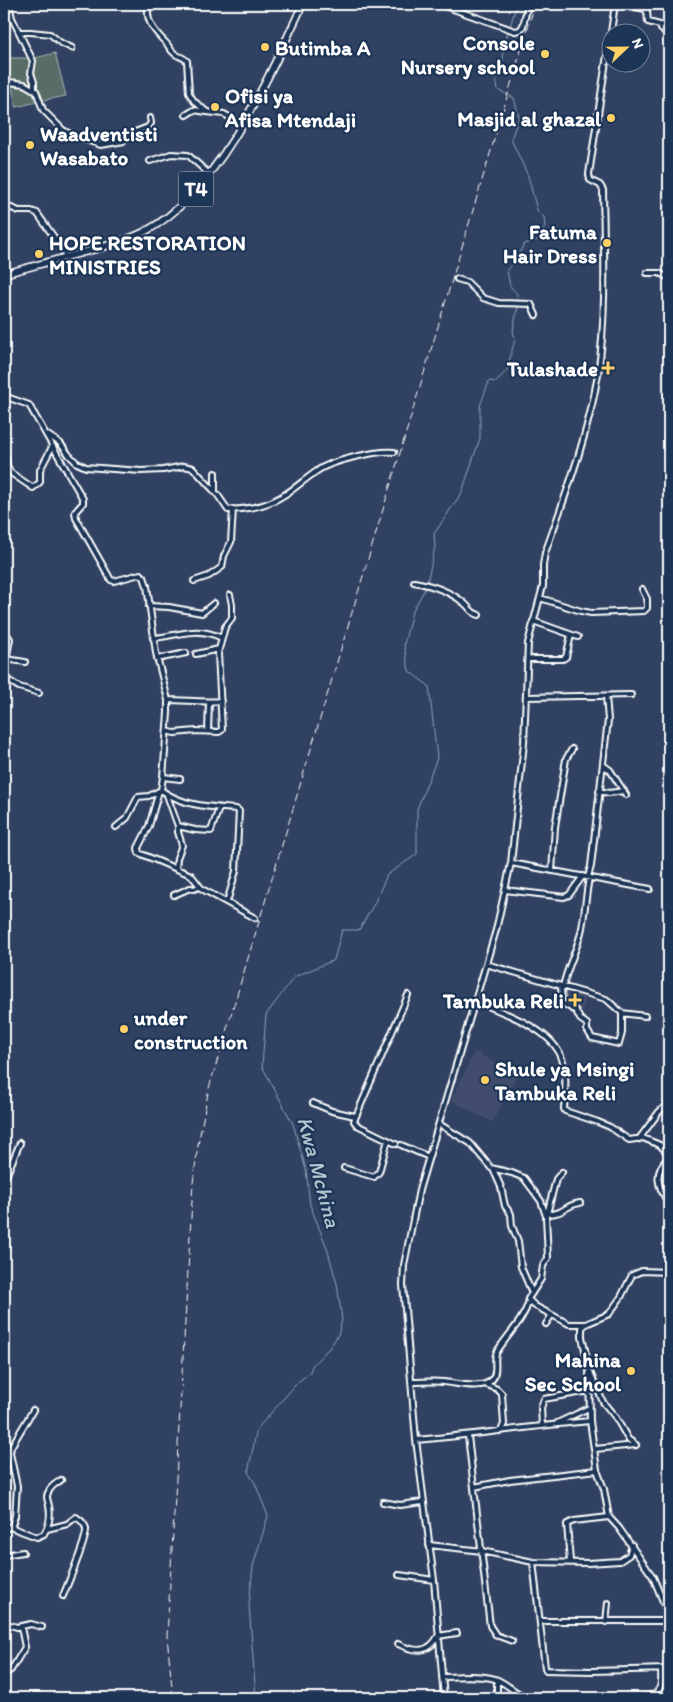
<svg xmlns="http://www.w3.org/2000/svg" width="673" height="1702" font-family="Itim,sans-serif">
	<rect width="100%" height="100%" fill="#314162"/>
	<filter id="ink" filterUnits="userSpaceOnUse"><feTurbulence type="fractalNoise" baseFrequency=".02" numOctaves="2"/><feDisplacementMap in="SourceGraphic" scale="10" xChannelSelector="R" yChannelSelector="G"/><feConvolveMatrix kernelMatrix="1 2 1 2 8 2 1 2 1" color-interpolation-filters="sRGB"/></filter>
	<g filter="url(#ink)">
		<path fill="#434e6d" d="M 569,990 L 587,997 L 582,1011 L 563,1003 Z
			M 475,1051 L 517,1076 L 492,1122 L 451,1100 Z"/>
		<path fill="#596d68" stroke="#acb6b4" d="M 55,53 L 66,96 L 39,101 L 31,59 Z
			M 6,58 L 30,58 L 37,102 L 16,107 Z"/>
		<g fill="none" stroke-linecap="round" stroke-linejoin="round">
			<path stroke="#8ca7b5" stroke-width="1" d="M 517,4 L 503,48 L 503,61 L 496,79 L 498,90 L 514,98 L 519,117 L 511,139 L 528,176 L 537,210 L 544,217 L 545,227 L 538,240 L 524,244 L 516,259 L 507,270 L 510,286 L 517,294 L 518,302
				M 427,583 L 435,547 L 434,534 L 462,492 L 480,438 L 480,406 L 489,381 L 496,382 L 507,370 L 515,339 L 513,330 L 518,306
				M 256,1698 L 249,1605 L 253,1566 L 268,1516 L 255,1483 L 248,1472 L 257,1429 L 298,1382 L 310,1372 L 312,1366 L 330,1347 L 338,1335 L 342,1320 L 337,1284 L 327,1248 L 310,1205 L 306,1170 L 293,1124 L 262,1066 L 266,1015 L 294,977 L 334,960 L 342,930 L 359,930 L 374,904 L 387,875 L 417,854 L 417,809 L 437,758 L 429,686 L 409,671 L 404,644 L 412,612 L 426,587"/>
			<g stroke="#fff" stroke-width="8">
				<path id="minor" d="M 9,4 L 12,18 L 33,61 L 31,73 L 34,82 L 34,90
					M 149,4 C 144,20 155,32 166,43 C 169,46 170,50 174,53 C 178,57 183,56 187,61 L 189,93 L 194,101 L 207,112 L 224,114 L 242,125
					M 439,4 L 515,31 L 520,30 L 523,26 L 528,4
					M 621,4 L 645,9 L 647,11 L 648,22 L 660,25 L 661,29 L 669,34
					M 19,32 L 31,32 L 50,34 L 61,43 L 72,48
					M 611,32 L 615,4
					M 4,78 L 9,82 L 24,84 L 36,91 L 43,110 L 63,130 L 74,136 L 101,145 L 124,141 L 135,132 L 148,127 L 151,123 L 150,118
					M 186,115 L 194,110 L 207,112
					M 150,161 L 171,154 L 188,155 L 208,173
					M 4,205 L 19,211 L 31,211 L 37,213 L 63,250 L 66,257
					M 647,273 L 659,273 L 669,278
					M 457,279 L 467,282 L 483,298 L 499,303 L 531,304 L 536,315
					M 4,396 L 29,405 L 83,499 L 83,503 L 75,512 L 76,518 L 111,580 L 114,581 L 140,574 L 144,577 L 147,586 L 156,653 L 168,700 L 168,713 L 163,777 L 161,790 L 149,796 L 138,797 L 127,818 L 116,827
					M 46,434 L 60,443 L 69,455 L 77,463 L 86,467 L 141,471 L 163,470 L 184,466 L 193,468 L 217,494 L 228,510 C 243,509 258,508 273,501 C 290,494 302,481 317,471 C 330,461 378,450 394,452
					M 4,446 L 7,466 L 11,473 L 33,488 L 40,482 L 40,470 L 52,447
					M 215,473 L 215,492
					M 194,581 L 209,576 L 222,567 L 224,556 L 231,542 L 233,509
					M 414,582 C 431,585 451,592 464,603 C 471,608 469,612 479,615
					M 540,598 L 581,611 L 591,613 L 644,611 L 647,608 L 647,599 L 642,589
					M 149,606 L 169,607 L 202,613 L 214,603
					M 533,621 L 578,637
					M 4,630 L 10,639 L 5,665 L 6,679 L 19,687 L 39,693
					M 153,638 C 180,636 195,625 222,638
					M 196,654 L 219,649
					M 6,659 L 25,662
					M 157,659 L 186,653
					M 528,659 L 563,659 L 566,657 L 571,635
					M 526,697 L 631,695
					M 168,700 C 186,700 203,703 221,701
					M 167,731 L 174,733 L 196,731 L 219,732 L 222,730 L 218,653 L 225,627 L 232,618 L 232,605 L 230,595
					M 208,731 L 209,703
					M 603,765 L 610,770 L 626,795
					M 163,777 L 180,779
					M 161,790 C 183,806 210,807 236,809 L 239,811 L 236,871 L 227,902
					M 159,791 L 149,826 L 138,848 L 139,853 L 191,875 L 202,889 L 255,918
					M 599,791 L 609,793 L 624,791
					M 167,795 L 178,826 L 178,832 L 182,845 L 177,858 L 176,869
					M 178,826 L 195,830 L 211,831 L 219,808
					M 511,863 L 650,889
					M 552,871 L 555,827 L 566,759 L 572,749
					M 588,877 L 591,866 L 608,720 L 606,696
					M 505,890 L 564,897 L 569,895 L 583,876
					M 174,895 L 190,888 L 194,889 L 199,887
					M 486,964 L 606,999 L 622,1013 L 645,1016
					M 561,986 L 562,1003 L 576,1011 L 580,1019 L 587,1024 L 587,1030 L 592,1038 L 619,1044 L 622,1033 L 622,1013
					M 563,987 C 567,966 578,949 582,928 C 585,911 586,894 589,878
					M 475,1001 C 502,1012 547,1027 560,1054 C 568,1070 565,1092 564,1109 L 565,1111 L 598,1122 L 610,1127 L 629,1140 L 643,1138 L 660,1145 L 669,1155
					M 313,1103 L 332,1111 L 355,1116
					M 439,1124 L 470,1143 L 491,1168 L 512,1173 L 524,1178 L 541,1201 L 546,1216 L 548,1258 L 543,1266 L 541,1279 L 528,1299 L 535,1306 L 569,1324 L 586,1324
					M 639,1139 L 659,1112 L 669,1103
					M 396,1144 L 357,1125 L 354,1121 L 408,995
					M 401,1145 L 429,1157
					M 669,1157 C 653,1172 657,1187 669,1203
					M 344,1168 L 374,1177 L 379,1172 L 388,1140
					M 493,1169 L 501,1187 L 505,1206 L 511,1214 L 512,1226 L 518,1241 L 521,1267 L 532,1293
					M 4,1181 L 20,1143
					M 547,1214 L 556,1179 L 562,1172
					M 547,1214 C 566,1214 564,1205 580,1203
					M 669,1272 L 642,1271 L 632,1275 L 621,1297 L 609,1314 L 586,1324 L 582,1328 L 582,1337 L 589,1368 L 590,1421 L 597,1470 L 604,1489 L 609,1517 L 619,1528 L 653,1577 L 669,1616
					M 546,1324 L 551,1316
					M 590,1372 L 603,1402 L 616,1418 L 628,1439 L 636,1445
					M 413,1382 C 423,1382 433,1381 444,1382 C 456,1383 489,1392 494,1376 C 498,1366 492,1358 498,1350 C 509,1333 523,1321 529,1301
					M 485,1384 L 497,1389 L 502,1394 L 504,1424 L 501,1431
					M 557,1423 L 589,1408
					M 542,1425 L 541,1408 L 544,1399 L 589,1391
					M 468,1436 L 490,1626 L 496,1635 L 512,1641
					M 416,1440 C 474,1435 532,1426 590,1421
					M 595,1449 L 636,1445
					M 474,1487 L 510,1480 L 597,1470
					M 383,1502 L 400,1505 L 423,1502
					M 4,1526 L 8,1528 L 12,1525 L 15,1516 L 17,1486 L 10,1453 L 11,1447 L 33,1410
					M 10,1527 L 37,1537 L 44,1534 C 49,1526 51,1515 49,1506 C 48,1500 45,1497 49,1491 C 51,1486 57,1483 61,1480
					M 47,1529 L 67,1524 L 76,1517 C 81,1520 85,1523 86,1529 C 87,1540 68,1583 63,1596
					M 429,1545 L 482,1551 L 533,1562 L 588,1563 L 620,1561 L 629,1555 L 632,1545
					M 4,1555 L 23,1552
					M 533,1562 L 545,1668 L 546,1670 L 592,1671 L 669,1669
					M 570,1562 L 567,1524 L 574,1521 L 609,1517
					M 399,1575 L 434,1580
					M 540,1621 L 669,1621
					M 606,1622 L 608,1603
					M 4,1623 L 17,1627 L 31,1624 L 42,1627
					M 398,1644 C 415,1652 429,1654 438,1636 L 457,1633
					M 4,1674 L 11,1670 L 25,1647 L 21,1627
					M 442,1677 C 459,1677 479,1674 495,1679 C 508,1683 515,1695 530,1698
					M 497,1680 L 497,1698
					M 634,1697 C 643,1698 657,1696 660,1687 C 662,1682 661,1675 661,1670
					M 444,1698 L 434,1580 L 416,1440 L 403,1285 L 404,1265 L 419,1190 L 496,930 L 511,863 L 524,743 L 528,643 L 543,586 L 543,565 L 545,553 C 566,494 588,436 598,374 C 607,316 604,249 603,190 L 600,185 L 590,180 L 589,174 L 610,35"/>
			</g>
			<g stroke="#fff" stroke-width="9">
				<path id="highway" d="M 4,274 C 33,266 63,258 92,250 C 110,245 129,240 146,231 C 218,193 269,76 303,4"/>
			</g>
			<use href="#minor" stroke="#1d3557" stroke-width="4"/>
			<use href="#highway" stroke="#1d3557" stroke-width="5.5"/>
			<path stroke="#fff" stroke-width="1" stroke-dasharray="8 4" stroke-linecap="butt" d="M 173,1698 L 167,1636 L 193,1183 L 198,1145 L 209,1088 L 535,4"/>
		</g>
	</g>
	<g fill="#ffd166" stroke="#1d3557" stroke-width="2">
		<circle cx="265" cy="47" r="5"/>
		<circle cx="545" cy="54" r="5"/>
		<circle cx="215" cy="107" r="5"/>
		<circle cx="611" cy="118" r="5"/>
		<circle cx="30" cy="145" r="5"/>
		<circle cx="607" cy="243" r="5"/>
		<circle cx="39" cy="254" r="5"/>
		<path d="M605.5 360.5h5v5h5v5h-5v5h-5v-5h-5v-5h5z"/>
		<path d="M572.5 992.5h5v5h5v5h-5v5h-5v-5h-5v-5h5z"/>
		<circle cx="124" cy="1029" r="5"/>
		<circle cx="485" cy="1080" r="5"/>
		<circle cx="631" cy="1371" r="5"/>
	</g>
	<g text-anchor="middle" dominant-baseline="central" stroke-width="4.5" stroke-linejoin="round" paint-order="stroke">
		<rect fill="#1d3557" stroke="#bbc2cd" stroke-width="1" x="178.5" y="171.5" width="35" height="35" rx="4"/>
		<g font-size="20" font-weight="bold" fill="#fff">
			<text x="196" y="189">T4</text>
		</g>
		<g font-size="21" font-weight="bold" fill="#fff" stroke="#1d3557" text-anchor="end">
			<text x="535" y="42">Console<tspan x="535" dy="24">Nursery school</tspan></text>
			<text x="275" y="47" text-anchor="start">Butimba A</text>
			<text x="225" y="95" text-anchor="start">Ofisi ya<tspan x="225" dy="24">Afisa Mtendaji</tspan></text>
			<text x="601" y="118">Masjid al ghazal</text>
			<text x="40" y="133" text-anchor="start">Waadventisti<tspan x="40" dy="24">Wasabato</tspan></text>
			<text x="597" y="231">Fatuma<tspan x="597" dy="24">Hair Dress</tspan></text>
			<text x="49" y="242" text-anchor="start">HOPE RESTORATION<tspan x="49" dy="24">MINISTRIES</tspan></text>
			<text x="598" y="368">Tulashade</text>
			<text x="564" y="1000">Tambuka Reli</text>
			<text x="134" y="1017" text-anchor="start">under<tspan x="134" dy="24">construction</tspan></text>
			<text x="495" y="1068" text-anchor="start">Shule ya Msingi<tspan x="495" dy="24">Tambuka Reli</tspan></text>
			<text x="621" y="1359">Mahina<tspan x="621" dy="24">Sec School</tspan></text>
		</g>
		<g font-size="22" font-style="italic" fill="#b3c5ce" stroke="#1d3557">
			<text transform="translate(319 1172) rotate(75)">Kwa Mchina</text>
		</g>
	</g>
	<rect width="673" height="1702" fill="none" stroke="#1d3557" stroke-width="20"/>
	<rect x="10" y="10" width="653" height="1682" fill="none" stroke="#fff" stroke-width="2" filter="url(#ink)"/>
	<g transform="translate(626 48) rotate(68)"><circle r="24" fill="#1d3557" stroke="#77869a"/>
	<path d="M0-4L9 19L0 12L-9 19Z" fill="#ffd166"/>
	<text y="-8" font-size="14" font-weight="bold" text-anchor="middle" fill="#ffffff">N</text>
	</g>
</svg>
